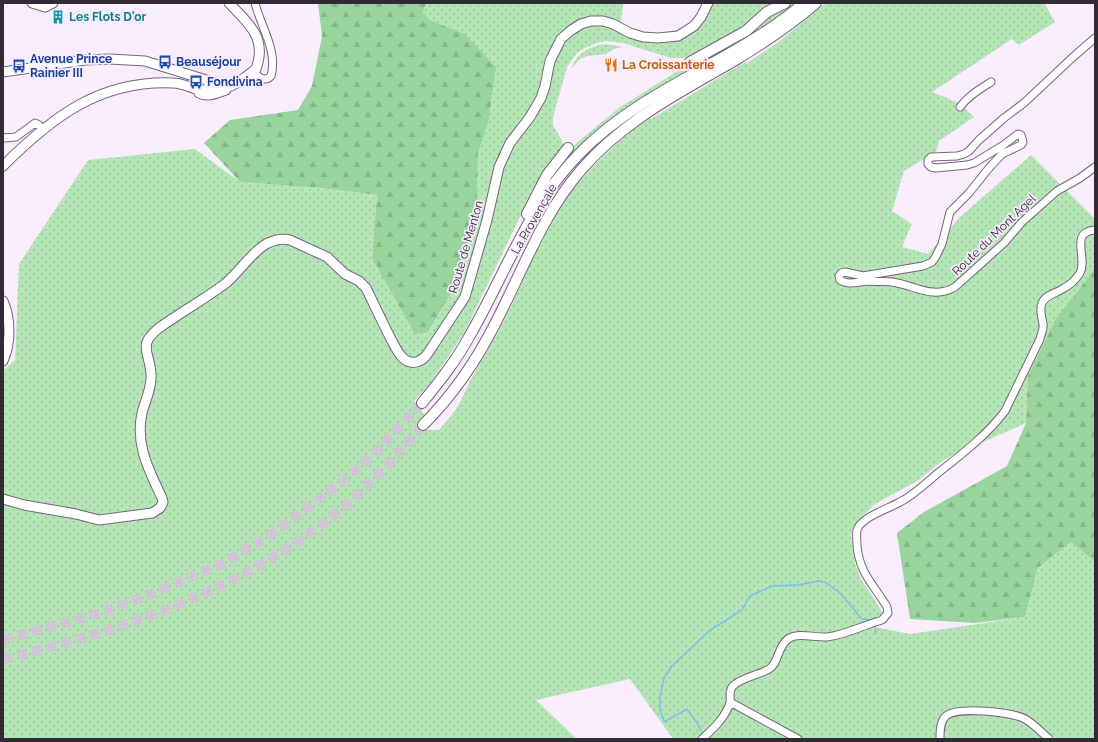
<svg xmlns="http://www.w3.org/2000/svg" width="1098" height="742" font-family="Raleway,sans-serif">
	<defs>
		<pattern id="green-dots" width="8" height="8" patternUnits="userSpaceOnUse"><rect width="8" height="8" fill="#b4e6b6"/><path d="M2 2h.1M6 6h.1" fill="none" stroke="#9bc59d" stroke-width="1.8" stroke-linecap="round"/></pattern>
		<pattern id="forest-firs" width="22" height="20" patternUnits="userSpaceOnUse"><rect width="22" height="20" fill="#9ad49d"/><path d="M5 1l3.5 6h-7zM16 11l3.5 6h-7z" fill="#85b688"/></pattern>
	</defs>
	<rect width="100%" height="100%" fill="#f9edfd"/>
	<path fill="url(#green-dots)" d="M 426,3 L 623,3 L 620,32 L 680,37 L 711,3 L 774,3 L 749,24 L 695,55 L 684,58 L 671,58 L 623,43 L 615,42 L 606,41 L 597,43 L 583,49 L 577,53 L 567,67 L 553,117 L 553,125 L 564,145 L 564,148 L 534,188 L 463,335 L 430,383 L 414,401 L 426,417 L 419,424 L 427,430 L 439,430 C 444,423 451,417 456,409 C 463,399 467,385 474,374 C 484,356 495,339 504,321 C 521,287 534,250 554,217 C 579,177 612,145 650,117 L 651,119 L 745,62 L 747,63 L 776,44 L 826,3 L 1044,3 L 1055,22 L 1019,45 L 1012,39 L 932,92 L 959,103 L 974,117 L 939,141 L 936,152 L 904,171 L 892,211 L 912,224 L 902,247 L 928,254 L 960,217 L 1031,155 L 1095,219 L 1095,269 L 1056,318 L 1028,376 L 1026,423 L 945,459 L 917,481 L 875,504 L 853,526 L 851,536 L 855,564 L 862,581 L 873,597 L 882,612 L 879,618 L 864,625 L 910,634 L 1025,617 L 1038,568 L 1071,542 L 1095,562 L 1095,739 L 673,739 L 630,679 L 536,700 L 577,739 L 3,739 L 3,370 L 15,360 L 19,264 L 88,160 L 195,149 L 240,182 L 320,188 L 377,195 L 372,258 L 428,332 L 460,277 L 477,202 L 478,153 L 488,122 L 465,34 L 430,20 L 423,12 Z
		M 793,3 L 794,3 C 772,23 745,40 719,55 C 707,61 695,66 683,73 C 637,98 594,126 559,166 L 557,165 L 574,145 L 619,108 L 679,70 L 699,60 L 775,10 Z
		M 605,44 L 623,47 L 614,49 L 605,54 L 587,56 L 580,59 L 571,69 C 576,54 589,46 605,44 Z"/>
	<path fill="url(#forest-firs)" d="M 318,3 L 426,3 L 423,12 L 430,20 L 465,34 L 496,67 L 488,122 L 478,154 L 477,202 L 460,277 L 428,332 L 415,334 L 372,258 L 377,195 L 320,188 L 240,182 L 204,143 L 230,120 L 298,110 L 312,86 L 322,36 Z
		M 1095,269 L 1095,562 L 1071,542 L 1038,568 L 1025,617 L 975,623 L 910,619 L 897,533 L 924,512 L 1007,466 L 1026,423 L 1028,376 L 1056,318 Z"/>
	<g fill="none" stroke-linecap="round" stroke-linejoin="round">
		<path stroke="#7cc1f1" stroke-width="1.5" d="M 875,625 L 876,633
			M 702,732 L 697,723 L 687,709 L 666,721 L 664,721 L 660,709 L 660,697 L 664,678 L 672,666 L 709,631 L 742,610 L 750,596 L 772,586 L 798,585 L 819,581 L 825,582 L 840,593 L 862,619 L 872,620"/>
		<path stroke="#d1c6d5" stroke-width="10" stroke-dasharray="10 5" stroke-linecap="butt" d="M 3,640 L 103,612 L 146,596 L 226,562 L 273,533 L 338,485 L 371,457 L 422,403
			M 3,659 C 118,632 234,593 329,519 C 364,492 394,459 423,425"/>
		<g stroke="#76657c" stroke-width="9">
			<path id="minor" d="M 1095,38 L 1073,57 L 1024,103 L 1004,118 L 979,140 L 969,151 L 964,154 L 957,156 L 931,157 L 928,160 L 928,164 L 931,167 L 936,168 L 967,165 L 974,163 L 1002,146 L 1018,134 L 1021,135 L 1023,142 L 1021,145 L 1002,154 L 989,168 L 969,193 L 950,212 L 942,244 L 935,258 L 932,262 L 923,266 L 863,276 L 845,272 L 841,273 L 839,276 L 840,280 C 848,286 860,281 870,281 C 877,282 885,281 892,282 C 914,285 933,300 955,287 L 1004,243 L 1022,222 L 1057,191 L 1080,178 L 1095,167
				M 254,73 C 260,78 265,82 271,76 C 278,51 261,27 255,3
				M 960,107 C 968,96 980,89 991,82
				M 3,138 L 16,137 L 35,123 L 39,125 L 42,129
				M 730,702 L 798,739
				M 702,739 C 713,729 725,718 730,703 C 731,697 728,691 733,686 C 740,678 759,675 769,669 C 779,663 777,647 788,639 C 798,632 815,638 827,637 C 845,635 864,625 882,620 L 888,613 L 887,607 C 874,585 859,573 857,545 C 857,541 856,535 857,530 C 861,517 888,509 900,502 C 914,495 926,483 938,473 C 962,454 986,436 1005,411 L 1040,339 C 1041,334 1044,329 1043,324 C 1042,317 1039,310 1042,303 C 1045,295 1057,293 1064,288 C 1070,285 1076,279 1080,273 C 1088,258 1069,232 1095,230
				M 940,739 C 940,731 940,721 946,716 C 957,706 1013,712 1025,719 C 1034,724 1041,732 1049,739"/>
		</g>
		<g stroke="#76657c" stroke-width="11">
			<path id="major" d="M 32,3 L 45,7 L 53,3
				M 229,3 C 251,26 269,40 254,74
				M 3,72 L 85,60 L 110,59 L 145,61 L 216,83
				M 235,83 L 240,81 L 255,70
				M 199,93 C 208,98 217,93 226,90
				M 3,166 C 52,117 100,80 173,83 C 184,83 194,90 205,91 L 210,85 L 231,86 L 240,81
				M 3,301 C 11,319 11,343 3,361
				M 3,499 L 24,505 L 76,514 L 99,520 L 152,513 L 160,508 L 163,502 L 162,498 C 149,470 135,445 142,413 C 145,401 151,390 151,378 C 152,353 135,347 159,328 C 181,312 205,299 226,283 C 240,271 251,253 266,244 C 274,240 282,238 290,240 L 327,257 L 345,274 L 359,281 L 366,288 C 375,306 383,324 392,341 C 395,347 399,355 404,359 C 413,366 423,361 428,353 L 465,297 L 487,220 L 499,167 L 510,143 L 530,117 L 541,98 L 545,86 L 550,61 L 561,39 L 570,31 L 581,24 L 591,21 L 603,21 L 613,24 L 630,33 L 643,37 L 658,38 L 678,36 L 694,26 L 701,17 L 708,3"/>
		</g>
		<g stroke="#76657c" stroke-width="12">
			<path id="highway" d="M 690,62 L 746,31 L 767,12 L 785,3
				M 527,214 L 547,175 L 568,148
				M 422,403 C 439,382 456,361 469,337 C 505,275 528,206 579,154 C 643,88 735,62 804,3
				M 423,425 C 453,395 477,360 496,322 C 523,270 542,215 581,170 C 625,119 681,92 737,59 C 765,42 792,24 816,3"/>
		</g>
		<use href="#minor" stroke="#fff" stroke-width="7"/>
		<use href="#major" stroke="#fff" stroke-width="9"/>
		<use href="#highway" stroke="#fff" stroke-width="10"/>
	</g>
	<defs>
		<g id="building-bare" transform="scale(1.08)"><path d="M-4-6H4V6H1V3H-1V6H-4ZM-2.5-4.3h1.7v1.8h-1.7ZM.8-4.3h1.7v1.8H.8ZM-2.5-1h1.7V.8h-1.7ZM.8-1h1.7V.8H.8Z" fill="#0f9aa8" stroke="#f9edfd" stroke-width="2.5" paint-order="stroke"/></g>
		<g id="bus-bare" transform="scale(1.08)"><path d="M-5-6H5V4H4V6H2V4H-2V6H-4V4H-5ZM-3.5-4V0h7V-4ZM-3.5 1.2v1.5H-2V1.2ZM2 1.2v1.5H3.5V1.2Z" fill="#1a4fb4" stroke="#f9edfd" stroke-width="2.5" paint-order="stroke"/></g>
		<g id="restaurant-bare" transform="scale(1.08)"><path d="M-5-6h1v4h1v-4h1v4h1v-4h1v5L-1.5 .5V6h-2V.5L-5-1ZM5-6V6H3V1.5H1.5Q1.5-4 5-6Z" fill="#e8710a" stroke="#f9edfd" stroke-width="2.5" paint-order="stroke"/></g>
	</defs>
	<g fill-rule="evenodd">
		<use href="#building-bare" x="58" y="17"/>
		<use href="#bus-bare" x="165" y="62"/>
		<use href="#restaurant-bare" x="611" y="65"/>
		<use href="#bus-bare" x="19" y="66"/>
		<use href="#bus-bare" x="196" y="82"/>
	</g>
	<g text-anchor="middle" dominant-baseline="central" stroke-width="3.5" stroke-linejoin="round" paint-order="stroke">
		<g font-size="12" font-weight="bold" fill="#0d838f" stroke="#f9edfd" text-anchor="start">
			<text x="69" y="17">Les Flots D'or</text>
		</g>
		<g font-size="12" font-weight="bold" fill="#164399" stroke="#f9edfd" text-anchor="start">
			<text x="30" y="59">Avenue Prince<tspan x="30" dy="14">Rainier III</tspan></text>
			<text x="176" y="62">Beauséjour</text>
			<text x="207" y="82">Fondivina</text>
		</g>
		<g font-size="12" font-weight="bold" fill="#c56008" stroke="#f9edfd" text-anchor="start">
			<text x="622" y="65">La Croissanterie</text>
		</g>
		<g font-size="12" fill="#322b35" stroke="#f9edfd">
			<text transform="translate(534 219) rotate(-60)">La Provençale</text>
			<text transform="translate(994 235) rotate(-44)">Route du Mont Agel</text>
			<text transform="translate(466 247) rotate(-74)">Route de Menton</text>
		</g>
	</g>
	<rect width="1098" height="742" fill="none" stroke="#322b35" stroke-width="8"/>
</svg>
